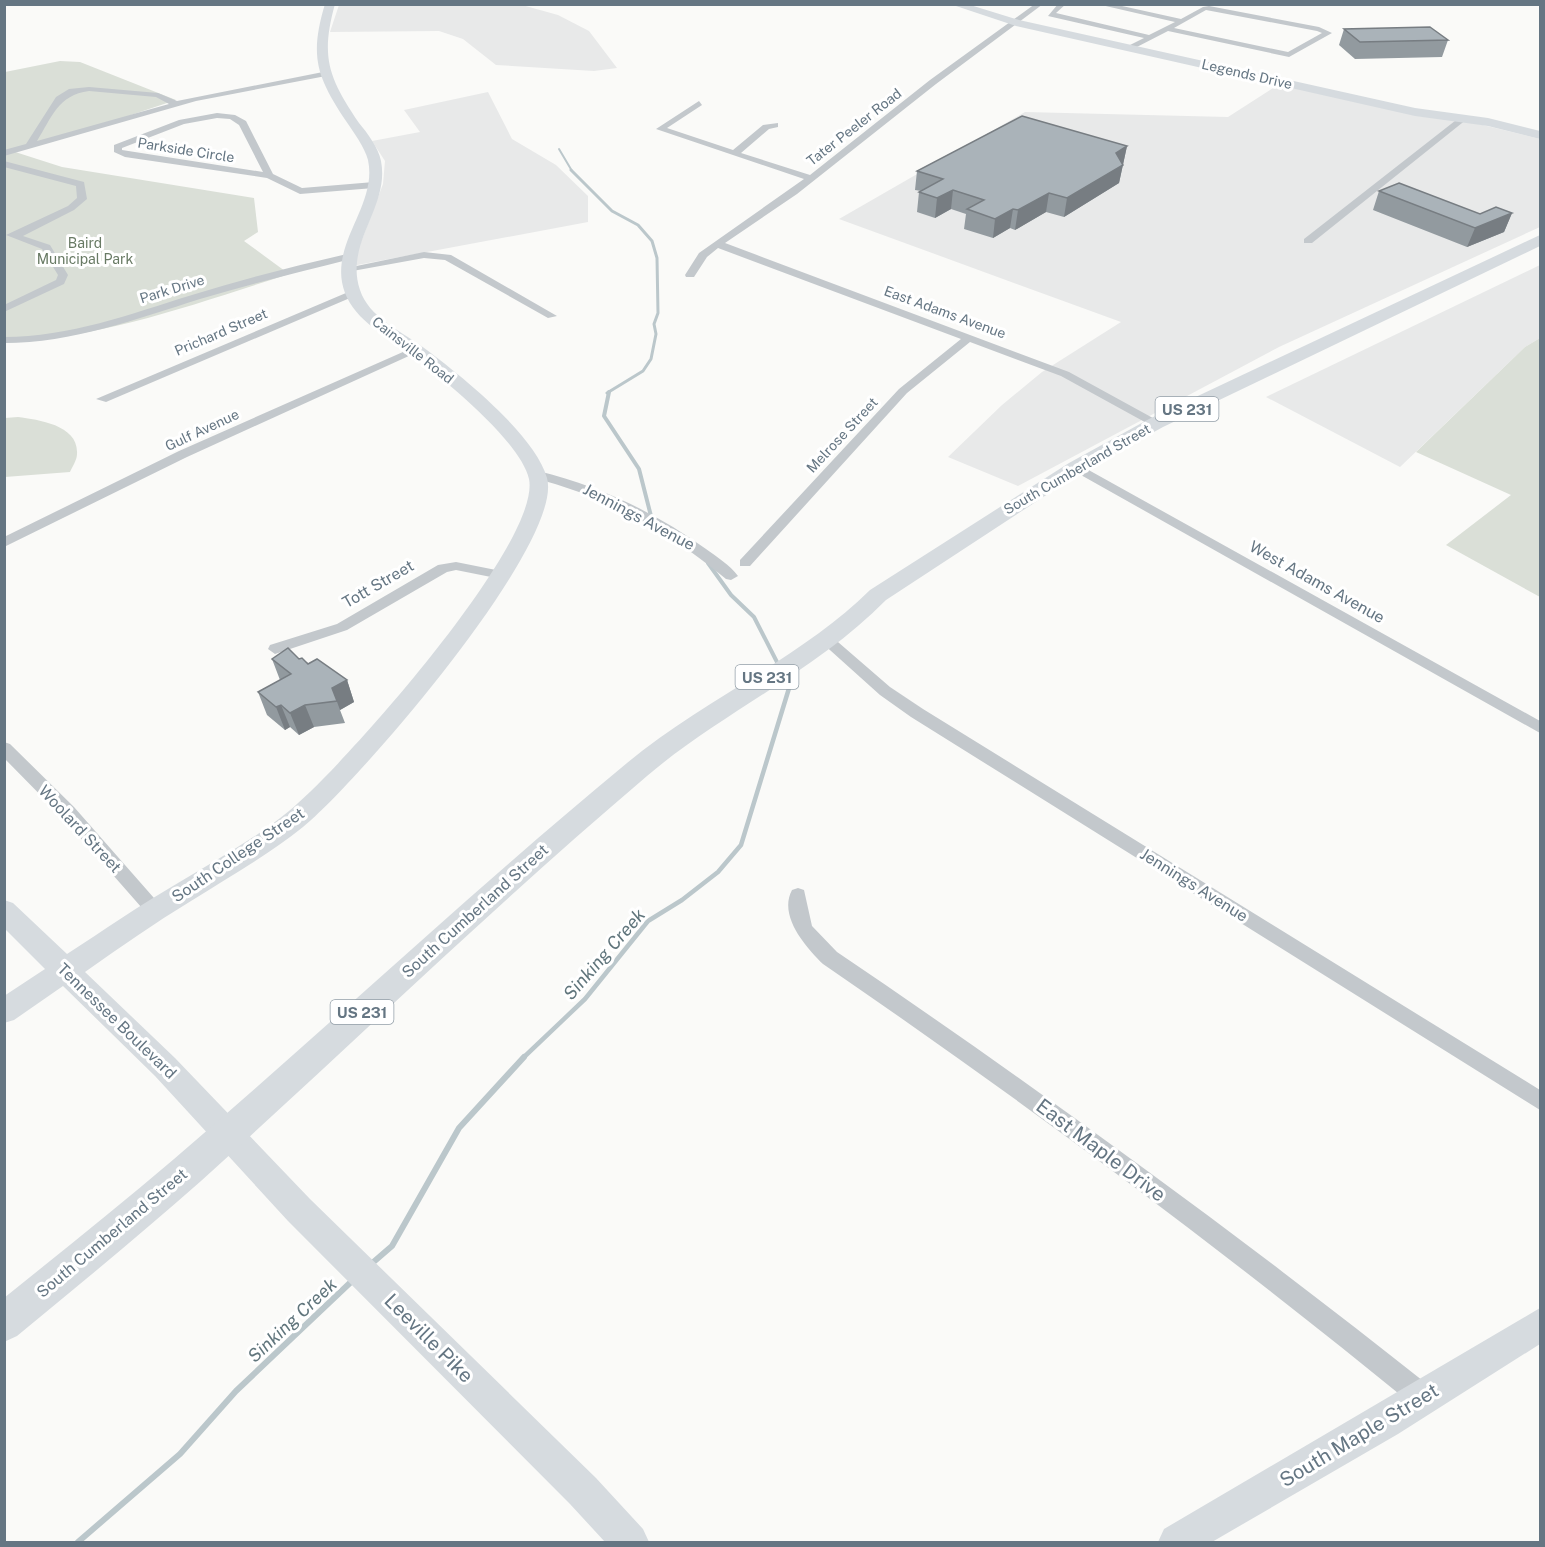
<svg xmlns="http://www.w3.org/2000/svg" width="1545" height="1547" font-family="'Public Sans',sans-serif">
	<rect width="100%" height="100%" fill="#fafaf8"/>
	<path fill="#e8e9e9" d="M 339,5 L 522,5 L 558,15 L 589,31 L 617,68 L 594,71 L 496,65 L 463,39 L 439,31 L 330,32 Z
		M 1278,85 L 1483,125 L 1540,139 L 1540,227 L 1279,347 L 1018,486 L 948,457 L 1002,405 L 1042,372 L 1121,322 L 839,219 L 1025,112 L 1228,117 Z
		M 488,92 L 512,139 L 556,165 L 588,196 L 588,222 L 352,266 L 383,184 L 385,161 L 372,141 L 420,132 L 404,110 Z
		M 1540,265 L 1540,338 L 1525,347 L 1400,467 L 1266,397 Z"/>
	<path fill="#dadfd7" d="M 60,61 L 80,62 L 176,100 L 107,123 L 9,150 L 62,167 L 254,198 L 258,232 L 244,241 L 289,274 C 195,304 104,337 5,343 L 5,72 Z
		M 1540,338 L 1540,597 L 1446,545 L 1511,495 L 1416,452 L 1525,347 Z
		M 18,417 C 39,420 79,425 77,454 C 77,460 72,467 70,472 L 5,477 L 5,418 Z"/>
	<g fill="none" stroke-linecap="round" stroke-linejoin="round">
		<path stroke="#bbc7cb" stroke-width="2" d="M 559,149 L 572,171"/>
		<path stroke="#bbc7cb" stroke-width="3" d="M 571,170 L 612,211 L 638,225 L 652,241 L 657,258 L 658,313 L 654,324 L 656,334 L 651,359 L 643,371 L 607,393"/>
		<path stroke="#bbc7cb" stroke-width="4" d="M 609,392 L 604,416 L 639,469 L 652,520
			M 659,529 L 665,537 L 679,543
			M 708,563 L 731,595 L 754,617 L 779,666
			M 785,676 L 788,682"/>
		<path stroke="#bbc7cb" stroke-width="4.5" d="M 523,1058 L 585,999 L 648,921 L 682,900 L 718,872 L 741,845 L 790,685 L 788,681"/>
		<path stroke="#bbc7cb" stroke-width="6" d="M 370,1265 L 392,1246 L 459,1128 L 524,1057
			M 78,1542 L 180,1454 L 236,1391 L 352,1281"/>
		<path fill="#c3c8cc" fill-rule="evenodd" d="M 1035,4 L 1043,4 L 936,84 L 797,194 L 725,243 L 1069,372 L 1162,423 L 1156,427 L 1152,426 L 1061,376 L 970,342 L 907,393 L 750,566 L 740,566 L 740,560 L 899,389 L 961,339 L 718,248 L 707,257 L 694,277 L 686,277 L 685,275 L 699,253 L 804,179 L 656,129 L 699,101 L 702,105 L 667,128 L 733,150 L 763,125 L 778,123 L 778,127 L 769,129 L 741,153 L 810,175 L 930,80 Z
			M 1058,4 L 1066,4 L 1056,13 L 1149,35 L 1175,22 L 1097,4 L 1113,4 L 1181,19 L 1203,7 L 1209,6 L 1319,27 L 1332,33 L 1289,57 L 1168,31 L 1131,50 L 1128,46 L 1144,38 L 1048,16 ZM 1206,10 L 1317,31 L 1322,33 L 1288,52 L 1174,28 Z
			M 323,72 L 326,76 L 196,101 L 4,156 L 4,150 L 26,144 L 56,97 L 69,89 L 89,87 L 158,93 L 177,101 ZM 89,91 L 156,97 L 169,104 L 37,141 C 52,117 58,95 89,91 Z
			M 217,113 L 235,115 L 246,121 L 273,174 L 302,188 L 374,182 L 379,185 L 374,188 L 300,194 L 267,178 L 125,157 L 114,152 L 114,145 L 179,120 ZM 217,118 L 230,119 L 239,125 L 263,172 L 122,150 L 122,148 L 184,124 Z
			M 1460,117 L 1467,119 L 1312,243 L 1304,243 L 1304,239 Z
			M 4,161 L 84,182 L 87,199 L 74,210 L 23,236 L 50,245 L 68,275 L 64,284 L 4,312 L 4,305 L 56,280 L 58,275 L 42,249 L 6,235 L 68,206 L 77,198 L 76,186 L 4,167 Z
			M 424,252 L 451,255 L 557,316 L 548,318 L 445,260 L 424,258 L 347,272 L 342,269 Z
			M 347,254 L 352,257 L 351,259 C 300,272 250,284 200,299 C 136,319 73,343 4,343 L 4,337 C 70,337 130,314 192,295 C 243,279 295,266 347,254 Z
			M 353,290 L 358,293 L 357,295 L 106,402 L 96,399 Z
			M 412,348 L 422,350 L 187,457 L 4,547 L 4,537 L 179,451 Z
			M 1076,463 L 1540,721 L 1540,733 L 1072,470 L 1070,467 Z
			M 538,471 C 599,486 655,512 706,549 C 717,557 730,565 738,576 L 731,580 L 726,579 C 668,531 606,496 533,478 L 532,475 Z
			M 456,562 L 501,571 L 508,575 L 501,579 L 456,570 L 447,572 L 347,630 L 275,654 L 268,649 L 270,645 L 337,624 L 438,565 Z
			M 826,634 L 831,636 L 890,687 L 923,709 L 1540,1090 L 1540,1110 L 911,717 L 880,695 L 821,642 L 819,639 L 821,636 Z
			M 4,742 L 10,744 L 74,807 L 161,906 L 164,911 L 161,916 L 155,918 L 149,916 L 62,817 L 4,758 Z
			M 798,888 L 804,890 L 812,926 L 837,952 C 1041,1090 1239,1235 1432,1388 L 1435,1397 L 1432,1406 L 1423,1409 L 1414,1406 C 1223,1250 1026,1103 823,964 C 806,947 778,916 792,890 Z"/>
		<path fill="#d6dbdf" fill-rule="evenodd" d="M 325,4 L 335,4 C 320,58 329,78 359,123 C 368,134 378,147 381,161 C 390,207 344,243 360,290 C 369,317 399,330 420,345 C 457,372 535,434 547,478 C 565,543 357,783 303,827 C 268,855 229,877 191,901 C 155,923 120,947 85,972 L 175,1058 L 310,1199 L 596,1478 L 643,1529 L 649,1542 L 605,1542 L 570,1504 L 288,1221 L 155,1076 L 63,986 L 14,1020 L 4,1023 L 4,996 L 45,969 L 4,928 L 4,900 L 13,903 L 67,954 C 104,930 140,905 178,883 C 216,860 255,839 289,811 C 342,768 542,543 529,479 C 520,440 441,377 409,353 C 386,336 356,321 345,293 C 327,245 378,207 368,160 C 364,146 354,133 346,121 C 317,77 309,57 325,4 Z
			M 950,4 L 967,4 L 1019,20 L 1415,108 L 1488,118 L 1540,131 L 1540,139 L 1488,126 L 1415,116 L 1016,26 Z
			M 1540,1308 L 1540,1344 L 1398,1434 L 1212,1542 L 1158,1542 L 1164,1529 Z"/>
		<path fill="#d6dbdf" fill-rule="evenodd" d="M 1540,235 L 1540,246 L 1163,427 L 1083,471 L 886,600 C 819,669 721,713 647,776 C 494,906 350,1046 201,1181 C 141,1234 79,1285 17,1336 L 4,1342 L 4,1298 C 61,1252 119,1206 174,1159 C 327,1028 473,890 627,763 C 703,700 801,658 870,590 L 1069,463 L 1149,419 Z"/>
	</g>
	<path fill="#929a9f" d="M 1344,29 L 1448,40 L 1442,57 L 1355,59 L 1339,45 Z
		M 1127,146 L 1119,183 L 1064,217 L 1046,212 L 1015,230 L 1010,228 L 993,238 L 964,229 L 966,214 L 951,209 L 935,218 L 917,212 L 919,192 L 921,191 L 915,190 L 917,171 Z
		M 1379,191 L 1480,214 L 1512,213 L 1504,232 L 1467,247 L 1373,210 Z
		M 272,659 L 299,659 L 347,680 L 354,702 L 340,710 L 345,723 L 314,727 L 299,735 L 290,727 L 285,730 L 267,715 L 258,692 L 280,680 Z"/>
	<path fill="#777d82" d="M 1127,146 L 1119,183 L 1064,217 L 1067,198 L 1116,153 Z
		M 953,190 L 951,209 L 935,218 L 937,198 Z
		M 1049,193 L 1046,212 L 1015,230 L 1018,210 Z
		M 1013,209 L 1010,228 L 993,238 L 995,219 Z
		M 1512,213 L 1504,232 L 1467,247 L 1475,228 Z
		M 347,680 L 354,702 L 340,710 L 332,688 Z
		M 281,705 L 290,727 L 285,730 L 276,707 Z
		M 305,705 L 314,727 L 299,735 L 290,713 Z"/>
	<path fill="#aab3b9" stroke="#777d82" stroke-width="1.5" d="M 1430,27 L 1448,40 L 1360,42 L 1344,29 Z
		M 1022,116 L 1127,146 L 1116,153 L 1123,165 L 1067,198 L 1049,193 L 1018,210 L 1013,209 L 995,219 L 967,209 L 984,200 L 953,190 L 937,198 L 919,192 L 943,179 L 917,171 Z
		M 1399,183 L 1480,214 L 1496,207 L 1512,213 L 1475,228 L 1379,191 Z
		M 288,648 L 299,659 L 302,658 L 308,664 L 317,659 L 347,680 L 332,688 L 337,701 L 305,705 L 290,713 L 281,705 L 276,707 L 258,692 L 291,674 L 272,659 Z"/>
	<g text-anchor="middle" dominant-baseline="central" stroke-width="6" stroke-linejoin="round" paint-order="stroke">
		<g font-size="14" fill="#657683" stroke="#fff">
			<text transform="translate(1247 74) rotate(13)">Legends Drive</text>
			<text transform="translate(854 127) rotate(-38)">Tater Peeler Road</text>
			<text transform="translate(186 150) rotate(9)">Parkside Circle</text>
			<text transform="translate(172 289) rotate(-17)">Park Drive</text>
			<text transform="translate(945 312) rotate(20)">East Adams Avenue</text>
			<text transform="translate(221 332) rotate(-23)">Prichard Street</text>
			<text transform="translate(413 350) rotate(38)">Cainsville Road</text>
			<text transform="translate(202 430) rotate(-25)">Gulf Avenue</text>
			<text transform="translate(842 435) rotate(-47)">Melrose Street</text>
			<text transform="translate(1077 469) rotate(-30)">South Cumberland Street</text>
		</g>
		<g font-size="14" fill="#687a64" stroke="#fff">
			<text x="85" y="243">Baird<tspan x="85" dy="16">Municipal Park</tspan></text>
		</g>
		<g fill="#fff" stroke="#939fa8" stroke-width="1.5">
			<rect x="1155.5" y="397" width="63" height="24" rx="4.5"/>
			<rect x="735.5" y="665" width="63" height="24" rx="4.5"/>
			<rect x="330.5" y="1000" width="63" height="24" rx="4.5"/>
		</g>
		<g font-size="15" font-weight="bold" fill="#657683">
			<text x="1187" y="409">US 231</text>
			<text x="767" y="677">US 231</text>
			<text x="362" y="1012">US 231</text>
		</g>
		<g font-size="16" fill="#657683" stroke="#fff">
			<text transform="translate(639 517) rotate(28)">Jennings Avenue</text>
			<text transform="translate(1317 582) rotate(29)">West Adams Avenue</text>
			<text transform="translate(378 584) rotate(-30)">Tott Street</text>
			<text transform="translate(80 829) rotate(47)">Woolard Street</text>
			<text transform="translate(238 855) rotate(-34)">South College Street</text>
			<text transform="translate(1194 885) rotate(32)">Jennings Avenue</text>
			<text transform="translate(475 911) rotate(-42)">South Cumberland Street</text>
			<text transform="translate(117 1021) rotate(44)">Tennessee Boulevard</text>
			<text transform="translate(112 1233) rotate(-40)">South Cumberland Street</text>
		</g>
		<g font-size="18" font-style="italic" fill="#60757c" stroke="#fff">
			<text transform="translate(604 954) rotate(-49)">Sinking Creek</text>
			<text transform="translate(292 1320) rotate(-43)">Sinking Creek</text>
		</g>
		<g font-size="20" fill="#657683" stroke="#fff">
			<text transform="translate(1101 1150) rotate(37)">East Maple Drive</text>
			<text transform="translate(429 1338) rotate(45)">Leeville Pike</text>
			<text transform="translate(1359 1435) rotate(-31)">South Maple Street</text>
		</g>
	</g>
	<rect width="1545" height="1547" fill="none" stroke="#657683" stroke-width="12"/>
</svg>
